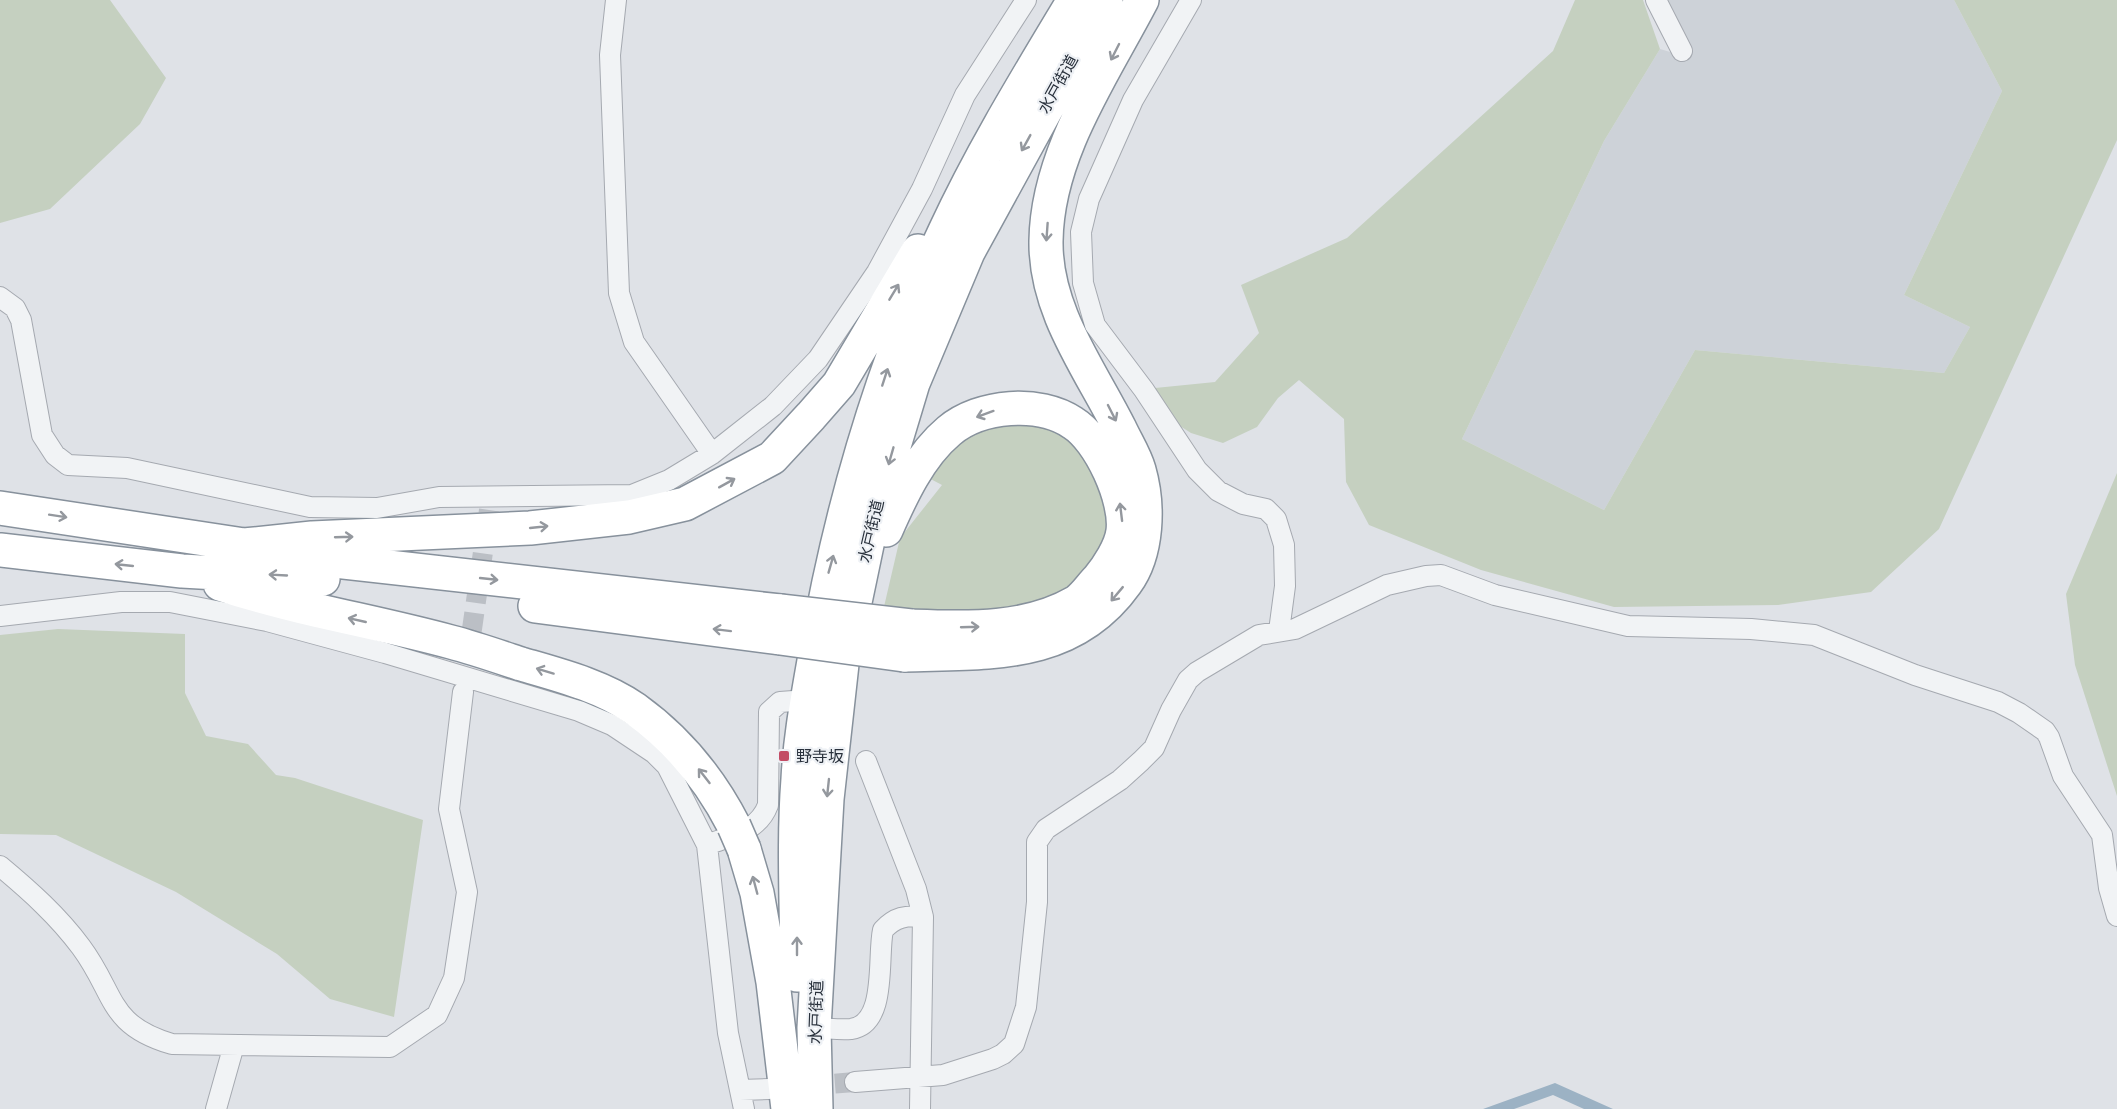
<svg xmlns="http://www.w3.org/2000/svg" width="2117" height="1109" font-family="'Work Sans','Noto Sans JP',sans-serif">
	<rect width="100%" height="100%" fill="#dfe2e7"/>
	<path fill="#cdd2d8" d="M 1666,0 L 1954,0 L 2002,91 L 1904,295 L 1970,327 L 1944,373 L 1695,350 L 1604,510 L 1462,439 L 1604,141 L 1660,49 L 1677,54 L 1692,47 Z"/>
	<path fill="#c5d0c0" d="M 0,0 L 110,0 L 166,78 L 140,124 L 50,209 L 0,223 Z
		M 1575,0 L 1643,0 L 1660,49 L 1604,141 L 1462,439 L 1604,510 L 1695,350 L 1944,373 L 1970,327 L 1904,295 L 2002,91 L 1954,0 L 2117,0 L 2117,140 L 1939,529 L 1871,592 L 1778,605 L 1614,607 L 1481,570 L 1369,525 L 1346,482 L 1344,419 L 1299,380 L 1278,398 L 1257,427 L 1223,443 L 1191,433 L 1169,419 L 1155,388 L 1215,382 L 1259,333 L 1241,285 L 1347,238 L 1553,51 Z
		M 1020,421 L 1070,436 L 1102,476 L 1109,528 L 1085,579 L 1015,615 L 883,611 L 900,538 L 942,485 L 923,475 L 972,431 Z
		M 2117,473 L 2117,796 L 2075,665 L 2066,594 Z
		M 58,629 L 185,634 L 185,693 L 206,736 L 248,744 L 276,775 L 295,778 L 423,820 L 394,1017 L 330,999 L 277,954 L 176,892 L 56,835 L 0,834 L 0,635 Z"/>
	<path fill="#9cb2c4" d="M 1555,1083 L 1613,1109 L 1584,1109 L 1553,1095 L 1514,1109 L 1483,1109 Z"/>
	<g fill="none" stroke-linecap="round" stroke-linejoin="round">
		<path stroke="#bbbfc5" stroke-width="20" stroke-dasharray="20 10" stroke-linecap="butt" d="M 463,692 L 489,510
			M 805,1086 L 855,1082"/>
		<g stroke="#a5a9b0" stroke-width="22">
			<path id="street" d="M 616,0 L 610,55 L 619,293 L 634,342 L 712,454
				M 1191,0 L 1133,100 L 1089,199 L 1081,232 L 1083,283 L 1095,325 L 1144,390 L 1197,470 L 1218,491 L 1243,504 L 1266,509 L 1276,519 L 1284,545 L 1285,586 L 1279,631
				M 1656,0 L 1682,51
				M 0,297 L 15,308 L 21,320 L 42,435 L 55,455 L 68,465 L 127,468 L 310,507 L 377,508 L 439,497 L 632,495 L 669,480 L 712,454 L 773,406 L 818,359 L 877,272 L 922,189 L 965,95 L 1026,0
				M 0,616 L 121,602 L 170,602 L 267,621 L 385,653 L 579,711 L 612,725 L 654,753 L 667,766 L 707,845 L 728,1033 L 744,1109
				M 866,761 L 916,889 L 923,917 L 920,1109
				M 707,845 C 731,835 758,832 768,805 L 769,712 L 780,702 L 807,700
				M 0,866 C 30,891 58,916 81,947 C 116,994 107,1025 172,1044 L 390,1047 L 437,1015 L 454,978 L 467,892 L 449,809 L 463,692
				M 814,1028 C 826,1028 839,1030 851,1029 C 888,1024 877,956 883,930 C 895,917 906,915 923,917
				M 855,1082 L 943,1075 L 993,1059 L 1003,1054 L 1014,1044 L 1026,1007 L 1037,902 L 1037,842 L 1046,829 L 1120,780 L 1141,761 L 1154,748 L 1171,710 L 1188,680 L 1197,672 L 1259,635 L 1295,629 L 1387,585 L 1426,576 L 1441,575 L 1495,595 L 1628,626 L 1751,629 L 1814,635 L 1915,675 L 1998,702 L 2019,713 L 2045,731 L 2049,737 L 2063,776 L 2102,835 L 2109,888 L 2117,916
				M 740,1090 L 769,1089
				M 216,1109 L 234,1045"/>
		</g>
		<g stroke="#87919c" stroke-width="36">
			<path id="highway" d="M 0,508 L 244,545 L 308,558 L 780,611
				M 886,530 C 901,496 919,456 949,431 C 980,405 1039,400 1073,423 C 1100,440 1127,500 1123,531 C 1121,547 1108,567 1098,579 C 1091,586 1084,597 1076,602 C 1026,631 966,628 911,626
				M 244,545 L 312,538 L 530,528 L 629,517 L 685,504 L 772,458 L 811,416 L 839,384 L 918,251
				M 0,550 L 182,571 L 323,579
				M 220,584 C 296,609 374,621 451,642 C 474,648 497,656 521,664 C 559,675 602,686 635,709 C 678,740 710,779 734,826
				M 535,606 L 780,638
				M 904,655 C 989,652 1071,660 1126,583 C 1148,553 1149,505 1139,470 C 1135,456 1126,442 1120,429 C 1090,369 1045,311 1046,241 C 1047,154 1103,75 1142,0
				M 744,849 L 757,893 L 773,982 L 788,1109
				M 797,975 C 797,910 793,844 798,779 C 800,737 808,696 815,655 C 840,510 882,365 945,231 C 982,151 1029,75 1074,0
				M 816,1109 L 814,1028 L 827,799 L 842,664 L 873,516 L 913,383 L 968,252 L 1106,0"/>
		</g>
		<use href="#street" stroke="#f1f3f5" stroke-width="20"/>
		<use href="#highway" stroke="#fff" stroke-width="33"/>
		<g stroke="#87919c" stroke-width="36" stroke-linecap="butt">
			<path id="highway-bridge" d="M 780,611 L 911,626
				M 780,638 L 904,655
				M 734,826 L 744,849"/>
		</g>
		<use href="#highway-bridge" stroke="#fff" stroke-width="33"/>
	</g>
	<defs><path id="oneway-shaft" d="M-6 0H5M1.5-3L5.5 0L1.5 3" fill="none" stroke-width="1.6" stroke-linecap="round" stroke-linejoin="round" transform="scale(1.5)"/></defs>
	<g stroke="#94989e">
		<use href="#oneway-shaft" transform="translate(1115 52) rotate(117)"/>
		<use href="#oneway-shaft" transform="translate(1026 143) rotate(119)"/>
		<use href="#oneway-shaft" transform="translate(1047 232) rotate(94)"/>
		<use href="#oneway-shaft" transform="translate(894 292) rotate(-59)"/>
		<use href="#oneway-shaft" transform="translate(885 377) rotate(-72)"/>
		<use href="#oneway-shaft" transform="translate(1112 413) rotate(63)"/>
		<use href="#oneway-shaft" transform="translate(985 414) rotate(160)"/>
		<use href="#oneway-shaft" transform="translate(891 456) rotate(106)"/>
		<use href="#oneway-shaft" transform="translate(727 483) rotate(-29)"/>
		<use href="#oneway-shaft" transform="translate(1121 512) rotate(-97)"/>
		<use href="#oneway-shaft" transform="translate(58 516) rotate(9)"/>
		<use href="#oneway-shaft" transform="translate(539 527) rotate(-6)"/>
		<use href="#oneway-shaft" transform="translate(344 537) rotate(-2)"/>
		<use href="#oneway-shaft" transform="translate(831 564) rotate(-74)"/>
		<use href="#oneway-shaft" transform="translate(124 565) rotate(-174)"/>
		<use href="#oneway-shaft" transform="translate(278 575) rotate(-177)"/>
		<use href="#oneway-shaft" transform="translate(489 579) rotate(6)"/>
		<use href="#oneway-shaft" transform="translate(1117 594) rotate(130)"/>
		<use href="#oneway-shaft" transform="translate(357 620) rotate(-167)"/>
		<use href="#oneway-shaft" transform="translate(970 627) rotate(-2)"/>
		<use href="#oneway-shaft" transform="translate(722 630) rotate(-173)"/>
		<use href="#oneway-shaft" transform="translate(545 671) rotate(-163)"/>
		<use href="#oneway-shaft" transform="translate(704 776) rotate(-128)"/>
		<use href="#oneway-shaft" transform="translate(828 788) rotate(96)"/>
		<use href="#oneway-shaft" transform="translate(755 885) rotate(-105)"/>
		<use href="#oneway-shaft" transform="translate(797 946) rotate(-90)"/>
	</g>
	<rect fill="#c34d65" stroke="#eef1f5" stroke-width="2" x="778" y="750" width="12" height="12" rx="3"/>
	<g text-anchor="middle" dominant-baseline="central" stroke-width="4.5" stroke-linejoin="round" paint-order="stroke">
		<g font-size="16" fill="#29313c" stroke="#eef1f5">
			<text transform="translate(1058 84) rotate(-61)">水戸街道</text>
			<text transform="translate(871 531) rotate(-77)">水戸街道</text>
			<text transform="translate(816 1012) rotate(-88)">水戸街道</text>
		</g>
		<g font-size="16" fill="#29313c" stroke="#eef1f5" text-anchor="start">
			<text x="796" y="756">野寺坂</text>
		</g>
	</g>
</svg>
